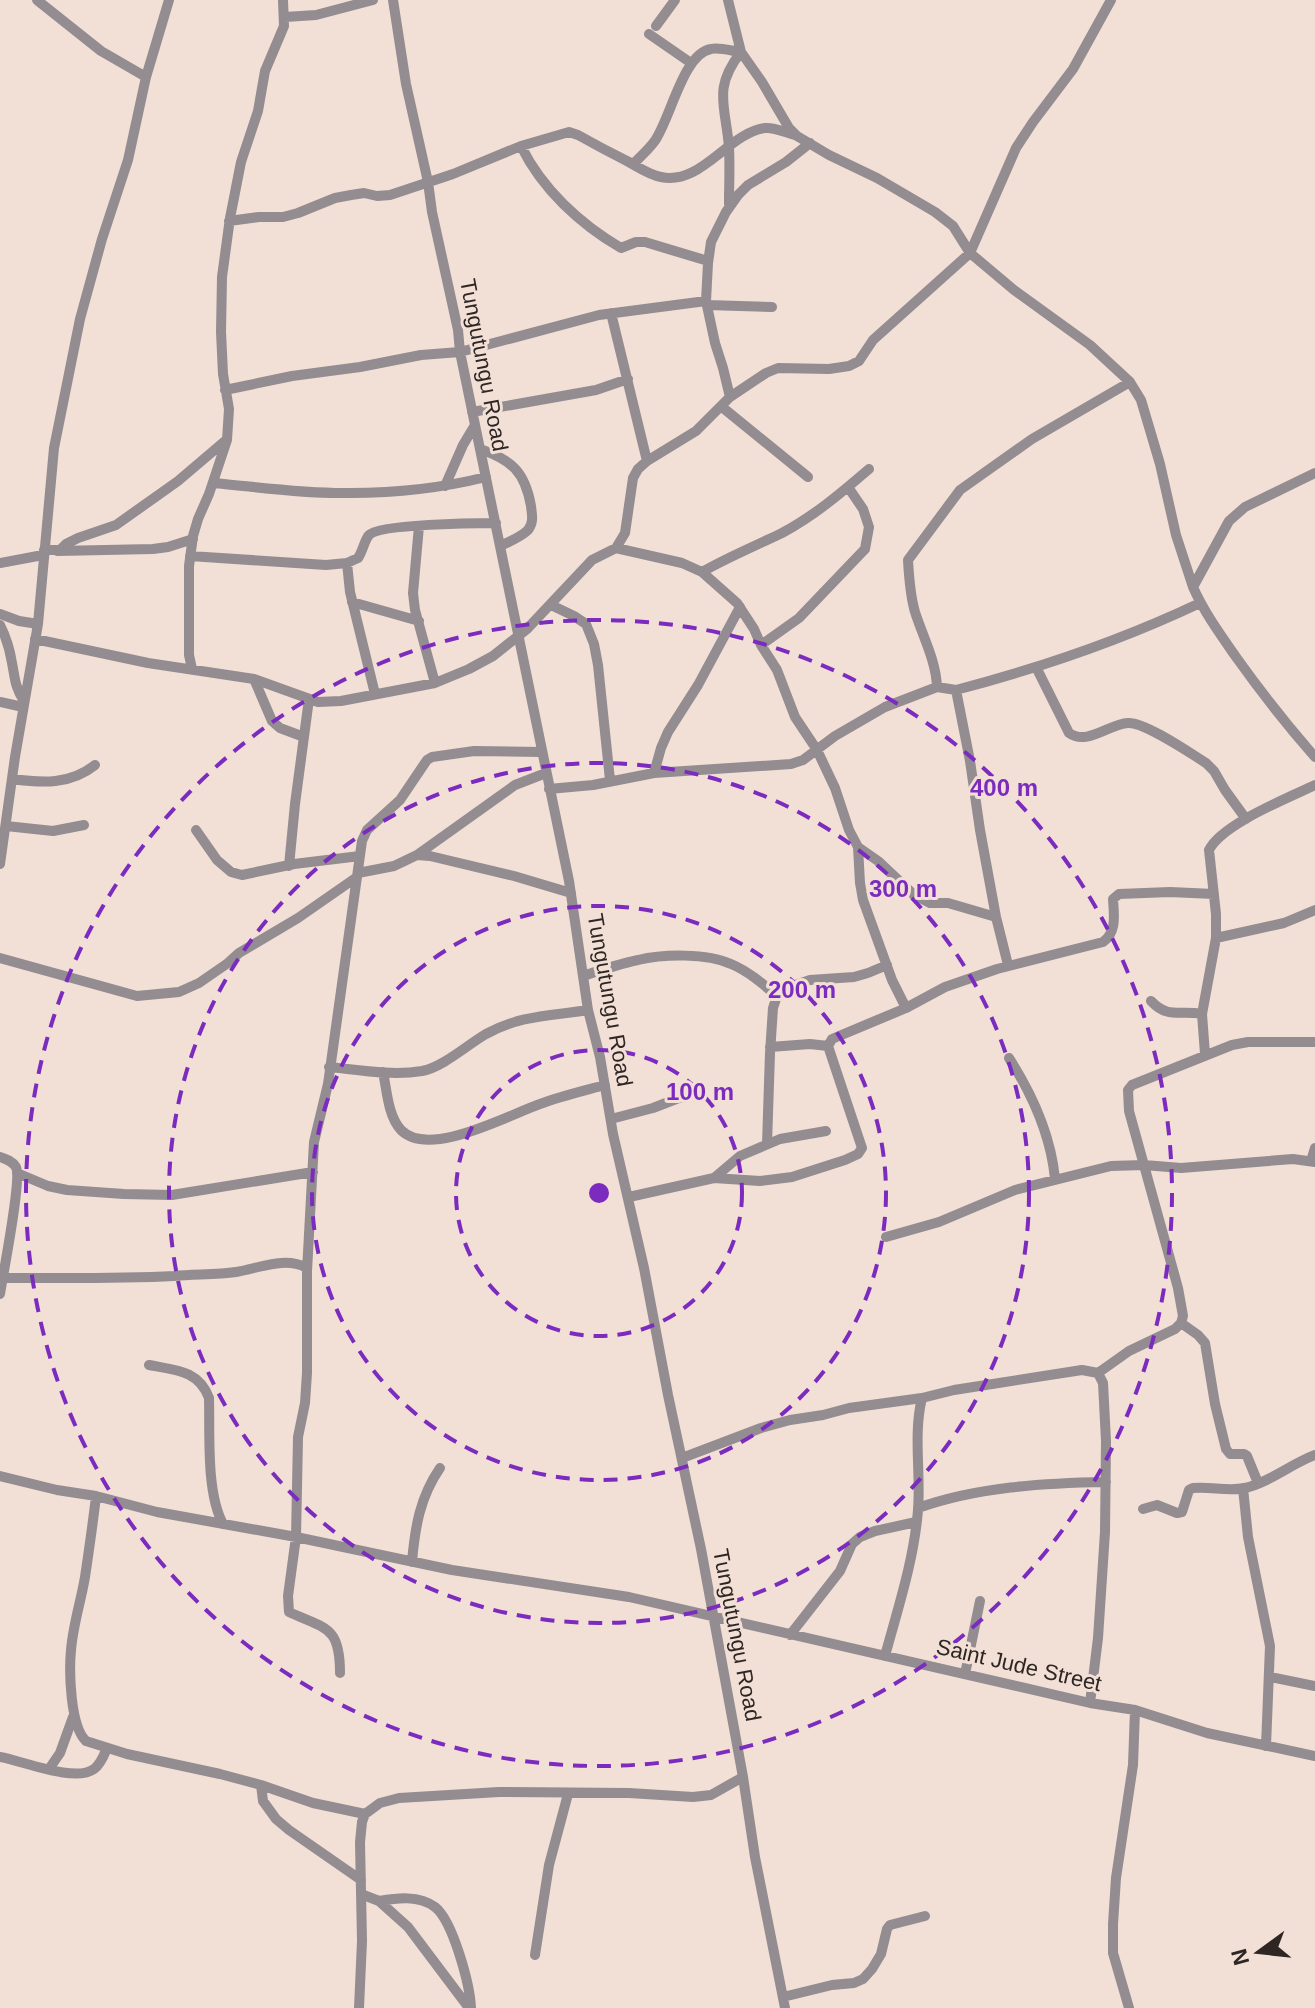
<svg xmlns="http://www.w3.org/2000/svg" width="1315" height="2008" font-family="Helvetica,sans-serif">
	<rect width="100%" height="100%" fill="#f2dfd6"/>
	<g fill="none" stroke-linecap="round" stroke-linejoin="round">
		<path stroke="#938c90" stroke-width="10" d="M 37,0 L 101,51 L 146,77
			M 393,0 L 406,84 L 428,182 L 432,212 L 458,330 L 460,352 L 569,881 L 588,1010 L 600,1057 L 613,1134 L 644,1268 L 668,1395 L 701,1549 L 743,1777 L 755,1857 L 785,2008
			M 728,0 L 741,52 L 762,82 L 789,128 L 797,136 L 829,155 L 877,178 L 935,212 L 953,226 L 970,253 L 1014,290 L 1090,345 L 1130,382 L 1141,400 L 1160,464 L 1176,535 L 1193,587
			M 285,17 L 316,15 L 373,0
			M 656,26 L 675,0
			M 649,34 L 691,63
			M 521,146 C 542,189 580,224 621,248 L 636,242 L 645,242 L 708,261
			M 633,164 C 640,157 648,150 654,142 C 670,121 683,53 711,49 C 719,47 732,51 741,52
			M 729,204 C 729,186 730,166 729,148 C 726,106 712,89 741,52
			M 229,221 L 259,217 L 283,217 L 298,213 L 335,198 L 351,195 L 364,193 L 377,196 L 390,195 L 453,174 L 521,146 L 569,132 L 578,135 C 594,144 611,153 627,161 C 638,167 649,175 661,177 C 701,186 728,133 765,128 C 775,127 786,133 795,135
			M 707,305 L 772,307
			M 611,313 L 647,461
			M 225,390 L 292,376 L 360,367 L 421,355 L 460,352 L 599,315 L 706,301
			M 730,397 L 723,368 L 715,343 L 706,301 L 708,263 L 711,242 L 726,212 L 738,195 L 748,185 L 786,162 L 810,143
			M 722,407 L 808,477
			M 472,412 L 596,390 L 628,379
			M 480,449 C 512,460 525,472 531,506 C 532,515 534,522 528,530 C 521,537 509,542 500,546
			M 1315,473 L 1245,507 L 1229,521 L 1193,587 C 1204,612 1220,634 1236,657 C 1261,692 1287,725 1315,757
			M 213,483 C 258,487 305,494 350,493 C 395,493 442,488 486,477
			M 445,486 L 463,445 L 475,425
			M 419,526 L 413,593 L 415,610 L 435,683
			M 616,548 L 682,563 L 702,572 L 737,603 L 754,629 L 761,645 L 777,670 L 795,717 L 817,750 L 835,788 L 849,830 L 858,847 L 860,883 L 863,900 L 892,980 L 906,1008
			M 44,550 L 60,550 L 66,544 L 78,538 L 116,525 L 178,481 L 225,441
			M 57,551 L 153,549 L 168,547 L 193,539
			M 190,556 L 326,565 L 347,563 L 358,558 C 363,551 364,541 369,535 C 379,524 476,523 496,523
			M 0,563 L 43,555
			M 347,563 L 350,592 L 375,694
			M 702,572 C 728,557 755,546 782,533 C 814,516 841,493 869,469
			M 352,602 L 419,621
			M 551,605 L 574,616 L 586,624 L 594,644 L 598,665 L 610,780
			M 0,614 L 19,621 L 38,624
			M 0,625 C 6,637 10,650 12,663 C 15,678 15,688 24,701
			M 35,639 L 148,663 L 254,679 L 318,702 L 341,701 L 435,683 L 469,669 L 493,656 L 527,629 L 592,560 L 616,548 L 625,533 L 633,478 L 638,469 L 647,461 L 696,431 L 730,397 L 766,373 L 778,368 L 829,369 L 849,366 L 859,361 L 873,340 L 970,253 L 1016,148 L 1033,122 L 1073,69 L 1111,0
			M 761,645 L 799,618 L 865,549 L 869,527 L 863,509 L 848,487
			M 1036,667 L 1069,733 C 1087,746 1109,724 1128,723 C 1145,722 1190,753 1206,763 L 1214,771 L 1225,790 L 1246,819
			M 192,669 L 189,655 L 189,566 L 193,536 L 198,519 L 209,494 L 227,440 L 229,409 L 223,374 L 221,332 L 222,277 L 230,218 L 241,162 L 258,111 L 265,71 L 284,26 L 283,0
			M 254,679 L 272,721 L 280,728 L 304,737
			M 937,687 C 936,661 923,637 915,612 C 910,595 909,578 908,560 L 960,490 L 1032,439 L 1130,382
			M 956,690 L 970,761 L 980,830 L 996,917 L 1008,965
			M 0,702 L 23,707
			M 654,773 L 661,748 L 668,732 L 698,685 L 740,607
			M 12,779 C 42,783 70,785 95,765
			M 549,789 L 593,785 L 654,773 L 791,764 L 803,760 L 835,736 L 885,707 L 937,687 L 956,690 C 1040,668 1122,640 1200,603
			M 6,826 L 53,831 L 84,825
			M 196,830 L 217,860 L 231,872 L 242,875 L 294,864 L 360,856
			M 858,847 L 878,861 L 913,894 L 930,903 L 948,903 L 996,917
			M 417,855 L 515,785 L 546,773
			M 0,864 L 15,757 L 38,624 L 54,448 L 80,319 L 102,239 L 128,160 L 146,77 L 169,0
			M 289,866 L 295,804 L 309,699
			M 358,873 L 394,866 L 417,855 L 430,856 L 514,876 L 571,893
			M 1216,938 L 1284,923 L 1315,910
			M 0,958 L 137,996 L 179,992 L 199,983 L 228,963 L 239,953 L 298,918 L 357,877
			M 583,976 C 601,970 619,964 638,960 C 663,954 707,953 731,964 C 748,971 763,984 777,996
			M 1151,1001 C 1168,1019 1179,1010 1202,1014
			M 770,1047 L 810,1044 L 828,1046
			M 1205,1054 L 1202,1014 L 1216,938 L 1216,914 L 1209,850 C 1222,824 1288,798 1315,785
			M 1009,1058 C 1032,1094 1051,1136 1055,1179
			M 329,1067 C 359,1070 392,1076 422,1071 C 443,1067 467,1045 486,1034 C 521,1015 550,1016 588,1010
			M 383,1072 C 387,1091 388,1116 401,1130 C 429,1159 508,1115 540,1104 C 561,1096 583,1091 605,1085
			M 611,1119 L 653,1108 L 684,1096
			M 767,1144 L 770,1053 L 773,1008 L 777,996 L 792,986 L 810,980 L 854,977 L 868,973 L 887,965
			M 0,1157 C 6,1159 12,1161 16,1167 C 22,1179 3,1274 0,1294
			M 1311,1161 L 1315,1148
			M 17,1173 L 48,1186 L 67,1190 L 124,1194 L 172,1195 L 313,1172
			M 714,1178 L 740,1156 L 780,1139 L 826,1131
			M 629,1197 L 714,1178 L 760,1181 L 792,1177 L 845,1160 L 858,1154 L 862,1148 L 828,1046 L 832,1039 L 906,1008 L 945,987 L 997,969 L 1103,942 C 1117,932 1114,915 1113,899 L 1119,894 L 1170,892 L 1214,894
			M 886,1237 L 939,1222 L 1015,1190 L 1111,1166 L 1144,1165 L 1181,1168 L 1293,1159 L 1315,1162
			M 2,1278 C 60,1278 117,1279 174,1276 C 195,1274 216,1275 236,1272 C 260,1268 285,1256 307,1268
			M 1181,1323 L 1198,1335 L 1205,1343 L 1215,1404 L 1226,1449 L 1230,1454 L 1244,1454 L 1247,1456 L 1258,1483
			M 149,1365 C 175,1370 199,1370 209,1398 C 210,1435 206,1492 223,1524
			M 1098,1373 L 1129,1351 L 1175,1329 L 1181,1323 L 1183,1316 L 1178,1288 L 1129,1111 L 1128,1090 L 1132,1085 L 1232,1045 L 1248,1042 L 1315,1042
			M 682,1458 L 761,1428 L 790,1420 L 823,1415 L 849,1408 L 922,1398 L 954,1390 L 1082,1370 L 1098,1373 L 1103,1383 L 1106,1441 L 1105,1532 L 1098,1638 L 1090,1703
			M 0,1476 L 57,1490 L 96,1496 L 157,1512 L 296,1537 L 452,1570 L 629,1597 L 1090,1703 L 1135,1710 L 1207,1733 L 1315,1756
			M 1243,1488 L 1248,1537 L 1270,1646 L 1266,1746
			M 96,1496 C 93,1523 89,1550 85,1577 C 81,1601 73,1625 71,1650 C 69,1671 70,1726 86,1741 L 127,1754 L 220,1774 L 261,1785 L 313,1803 L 365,1814
			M 918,1508 C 977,1487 1043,1483 1106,1482
			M 1143,1509 L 1157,1505 L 1177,1513 L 1182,1512 L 1189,1490 L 1193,1488 C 1211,1486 1227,1492 1245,1488 C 1270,1482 1291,1464 1315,1455
			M 412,1562 C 415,1527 420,1497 440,1468
			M 790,1635 L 840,1571 L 852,1544 L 860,1537 L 875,1531 L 916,1522
			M 885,1656 C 898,1608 914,1560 918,1510 C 921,1473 913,1434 922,1398
			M 340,1673 C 340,1626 326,1629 289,1612 L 288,1596 L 296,1537 L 298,1437 L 305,1403 L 307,1373 L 307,1271 L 314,1142 L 328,1084 L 362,841 L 367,830 L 400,800 L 427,760 L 432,757 L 474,751 L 542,752
			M 965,1674 L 980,1601
			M 1270,1677 L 1315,1686
			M 0,1757 C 23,1761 75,1783 94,1769 C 101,1764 104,1755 107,1748
			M 49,1769 L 60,1753 L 73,1717
			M 261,1785 L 263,1801 L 276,1819 L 289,1830 L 361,1880
			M 361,1894 L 379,1901 L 408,1927 L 469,2008
			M 379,1901 C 397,1898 419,1895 435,1907 C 453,1921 470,1985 471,2008
			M 535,1955 L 549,1865 L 568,1794
			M 783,1997 L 832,1985 L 854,1983 L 863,1979 L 872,1969 L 881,1954 L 887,1929 L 890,1925 L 925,1916
			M 359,2008 L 362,1941 L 360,1842 L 362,1822 L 365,1814 L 380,1803 L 399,1798 L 499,1792 L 629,1793 L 693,1797 L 711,1795 L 743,1777
			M 1129,2008 L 1113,1953 L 1113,1924 L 1116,1878 L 1133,1765 L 1135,1710"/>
	</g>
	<g fill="none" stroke="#7b2cbf" stroke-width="4" stroke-dasharray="14 10">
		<circle cx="599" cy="1193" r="143"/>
		<circle cx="599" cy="1193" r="287"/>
		<circle cx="599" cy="1193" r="430"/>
		<circle cx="599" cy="1193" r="573"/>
	</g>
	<g text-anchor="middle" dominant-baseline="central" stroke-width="6" stroke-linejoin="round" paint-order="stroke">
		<g font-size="22" fill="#2d2623" stroke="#f2dfd6">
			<text transform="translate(484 365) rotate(79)">Tungutungu Road</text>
			<text transform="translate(610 1000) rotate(80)">Tungutungu Road</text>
			<text transform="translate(737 1635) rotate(79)">Tungutungu Road</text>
			<text transform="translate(1019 1665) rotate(13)">Saint Jude Street</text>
		</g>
	</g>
	<circle cx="599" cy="1193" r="12" fill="#7b2cbf" stroke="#f2dfd6" stroke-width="4"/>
	<g font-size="24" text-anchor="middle" font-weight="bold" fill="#7b2cbf" stroke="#f2dfd6" stroke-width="6" stroke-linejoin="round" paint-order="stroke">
		<text x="1004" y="796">400 m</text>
		<text x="903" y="897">300 m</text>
		<text x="802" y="998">200 m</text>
		<text x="700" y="1100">100 m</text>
	</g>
	<g transform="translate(1259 1952) rotate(255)" stroke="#f2dfd6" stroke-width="6" paint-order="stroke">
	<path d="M0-6L14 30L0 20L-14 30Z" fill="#2d2623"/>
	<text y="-12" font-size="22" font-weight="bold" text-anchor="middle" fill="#2d2623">N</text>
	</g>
</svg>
